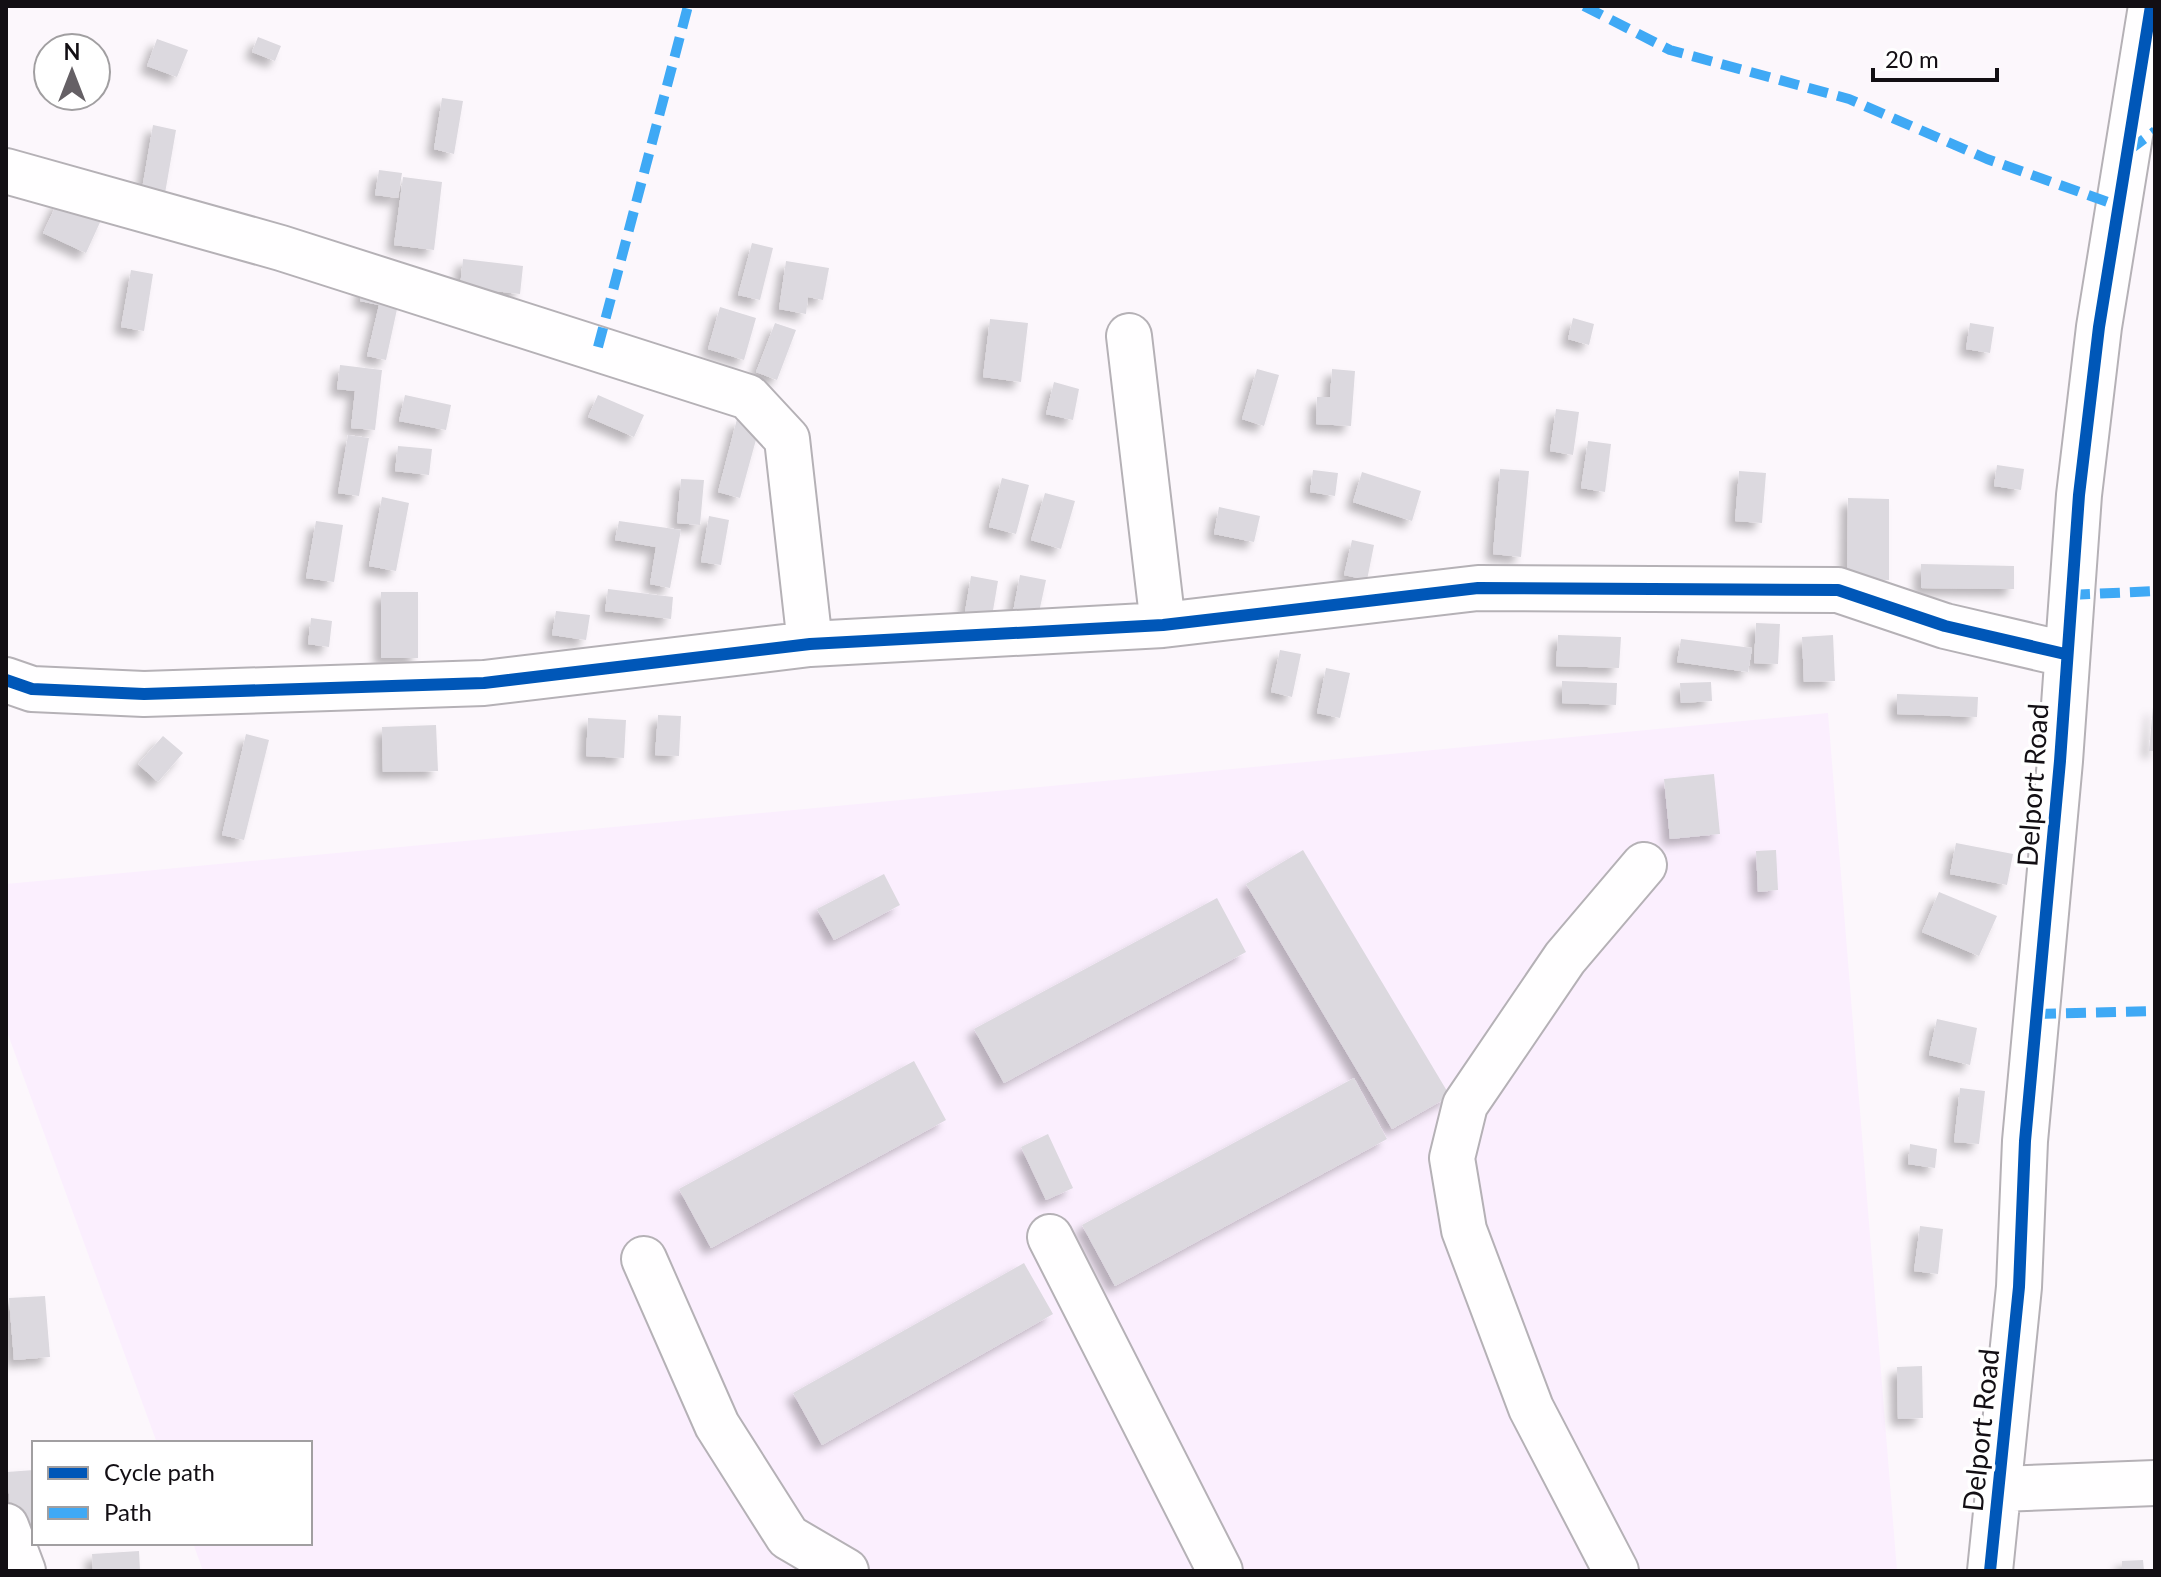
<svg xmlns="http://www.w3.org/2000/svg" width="2161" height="1577" font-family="Lato,sans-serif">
	<defs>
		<filter id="shadow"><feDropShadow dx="-7" dy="7" stdDeviation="4" flood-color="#0004"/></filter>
	</defs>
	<rect width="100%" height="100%" fill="#fcf7fc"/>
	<path fill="#fbeffe" d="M 1828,713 L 1897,1571 L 203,1571 L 193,1543 L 310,1543 L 310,1443 L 157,1443 L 6,1029 L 6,884 Z"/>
	<path fill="#dcd9df" filter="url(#shadow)" d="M 258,37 L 281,46 L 275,61 L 252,52 Z
		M 157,39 L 188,50 L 177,77 L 147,66 Z
		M 442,98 L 463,101 L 454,154 L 434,149 Z
		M 153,125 L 176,130 L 164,199 L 141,195 Z
		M 379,170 L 402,173 L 398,198 L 375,195 Z
		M 403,177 L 442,182 L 434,250 L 394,245 Z
		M 59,199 L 102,218 L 86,253 L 43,233 Z
		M 752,243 L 773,248 L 760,300 L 738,295 Z
		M 463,259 L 523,266 L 520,294 L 460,287 Z
		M 786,261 L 829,268 L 823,300 L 808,297 L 806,314 L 779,309 Z
		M 131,270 L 153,274 L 144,331 L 121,327 Z
		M 365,279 L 402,286 L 386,360 L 367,356 L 379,305 L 360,301 Z
		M 720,307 L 756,318 L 744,360 L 708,349 Z
		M 1573,318 L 1594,324 L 1589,345 L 1568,339 Z
		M 990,319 L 1028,323 L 1021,382 L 983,377 Z
		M 775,323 L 796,330 L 777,380 L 756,372 Z
		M 1970,323 L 1994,327 L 1990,353 L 1966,349 Z
		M 340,365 L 382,370 L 375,430 L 351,428 L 355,391 L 337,389 Z
		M 1257,369 L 1279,375 L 1264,426 L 1242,419 Z
		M 1332,369 L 1355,371 L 1351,426 L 1316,424 L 1317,397 L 1330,397 Z
		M 1054,382 L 1079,389 L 1073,420 L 1046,414 Z
		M 405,395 L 451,405 L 446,430 L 399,421 Z
		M 598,395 L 644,415 L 634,437 L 588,417 Z
		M 1556,409 L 1579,412 L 1573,455 L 1550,451 Z
		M 737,419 L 760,425 L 740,498 L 718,492 Z
		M 348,435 L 369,438 L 359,496 L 338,493 Z
		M 1588,441 L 1611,444 L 1605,492 L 1581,488 Z
		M 398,446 L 432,449 L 429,475 L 395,471 Z
		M 1997,465 L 2024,469 L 2021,490 L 1994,486 Z
		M 1500,469 L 1529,471 L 1521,557 L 1493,554 Z
		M 1313,470 L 1338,473 L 1335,496 L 1310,492 Z
		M 1739,471 L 1766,473 L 1762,523 L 1735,521 Z
		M 1362,472 L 1421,491 L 1412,521 L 1353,502 Z
		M 1002,478 L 1029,485 L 1016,534 L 989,527 Z
		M 681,479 L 704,480 L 700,525 L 677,523 Z
		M 1045,493 L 1075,501 L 1061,549 L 1031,540 Z
		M 382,497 L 409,503 L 396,571 L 369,566 Z
		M 1848,498 L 1889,499 L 1889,580 L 1847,579 Z
		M 1219,507 L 1260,516 L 1254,542 L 1214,534 Z
		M 709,516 L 729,520 L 721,565 L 701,562 Z
		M 316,521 L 343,525 L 334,582 L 306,578 Z
		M 619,521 L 681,530 L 670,588 L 650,584 L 656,547 L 615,540 Z
		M 1352,540 L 1374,545 L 1367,580 L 1344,575 Z
		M 1921,564 L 2014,566 L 2014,589 L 1921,588 Z
		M 1020,575 L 1046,580 L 1038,617 L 1013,612 Z
		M 971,576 L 998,581 L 990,628 L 963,624 Z
		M 608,589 L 673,597 L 671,619 L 605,611 Z
		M 381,592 L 418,592 L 418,658 L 381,658 Z
		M 556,611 L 590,615 L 586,640 L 552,635 Z
		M 311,618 L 332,621 L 329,647 L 308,644 Z
		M 1756,623 L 1780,624 L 1778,664 L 1754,663 Z
		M 1558,635 L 1621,637 L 1619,668 L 1556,666 Z
		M 1833,635 L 1835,681 L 1804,682 L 1802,637 Z
		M 1681,639 L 1752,648 L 1748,672 L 1677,662 Z
		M 1280,650 L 1301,654 L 1292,697 L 1271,692 Z
		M 1326,668 L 1350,673 L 1340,718 L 1317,713 Z
		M 1562,681 L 1617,683 L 1616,705 L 1562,703 Z
		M 1711,682 L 1712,701 L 1681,703 L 1680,683 Z
		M 1897,694 L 1978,697 L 1977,717 L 1897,714 Z
		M 2153,707 L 2155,708 L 2155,751 L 2149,751 Z
		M 658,715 L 681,716 L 679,756 L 655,755 Z
		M 588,718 L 626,720 L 624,758 L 586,756 Z
		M 436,725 L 438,771 L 383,772 L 382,727 Z
		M 246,734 L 269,740 L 244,840 L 222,835 Z
		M 163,736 L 183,753 L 158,782 L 138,764 Z
		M 1714,774 L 1720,834 L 1670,839 L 1664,779 Z
		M 1956,843 L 2013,854 L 2007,885 L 1950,874 Z
		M 1303,850 L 1450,1096 L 1392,1129 L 1246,884 Z
		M 1776,850 L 1778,890 L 1758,892 L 1756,851 Z
		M 884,874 L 900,905 L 834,940 L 817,909 Z
		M 1939,892 L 1997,916 L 1979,956 L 1922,932 Z
		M 1217,898 L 1246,952 L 1004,1083 L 974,1029 Z
		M 1937,1019 L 1977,1028 L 1970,1065 L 1929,1055 Z
		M 914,1061 L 946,1120 L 711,1248 L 679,1189 Z
		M 1354,1078 L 1387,1139 L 1115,1286 L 1082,1225 Z
		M 1960,1088 L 1985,1091 L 1979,1144 L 1954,1142 Z
		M 1048,1134 L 1073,1188 L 1046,1200 L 1021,1147 Z
		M 1910,1144 L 1937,1149 L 1935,1168 L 1908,1164 Z
		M 1920,1226 L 1943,1229 L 1938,1274 L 1914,1271 Z
		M 1024,1263 L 1053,1314 L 822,1445 L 793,1393 Z
		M 45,1296 L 50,1357 L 14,1360 L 9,1298 Z
		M 1922,1366 L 1923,1418 L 1898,1419 L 1897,1367 Z
		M 34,1470 L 34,1535 L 13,1537 L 7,1472 Z
		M 139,1551 L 140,1571 L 93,1571 L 92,1554 Z
		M 2143,1560 L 2144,1571 L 2122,1571 L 2122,1561 Z"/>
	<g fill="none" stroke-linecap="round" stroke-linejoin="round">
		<g stroke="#b5b1b6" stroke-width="48">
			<path id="minor" d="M 6,171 L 281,248 L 748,397 L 787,439 L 810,644
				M 1129,336 L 1163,625
				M 6,680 L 32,689 L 144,694 L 484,683 L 810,644 L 1163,625 L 1478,588 L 1838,590 L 1945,626 L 2065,654
				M 1050,1237 L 1220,1571
				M 644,1259 L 717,1425 L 788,1537 L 846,1571
				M 1999,1489 L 2155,1483
				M 6,1526 L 23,1571
				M 1616,1571 L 1531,1408 L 1464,1230 L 1452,1158 L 1465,1105 L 1565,958 L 1644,865
				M 1990,1571 L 2019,1287 L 2025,1141 L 2060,761 L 2079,495 L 2099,327 L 2151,6"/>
		</g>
		<use href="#minor" stroke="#fffeff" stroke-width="44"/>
		<path stroke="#3fa9f5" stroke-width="10" stroke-dasharray="20 10" stroke-linecap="butt" d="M 1584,6 L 1670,50 L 1849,99 L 1987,159 L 2119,206
			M 2128,151 L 2155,131
			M 598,347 L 688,6
			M 2070,595 L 2155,591
			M 2036,1014 L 2155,1011"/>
		<g stroke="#fff" stroke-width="17">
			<path id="cycleway" d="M 6,680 L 32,689 L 144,694 L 484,683 L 810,644 L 1163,625 L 1478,588 L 1838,590 L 1945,626 L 2065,654
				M 1990,1571 L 2019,1287 L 2025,1141 L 2060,761 L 2079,495 L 2099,327 L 2151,6"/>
		</g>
		<use href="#cycleway" stroke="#0057b8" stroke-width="12"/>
	</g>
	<g text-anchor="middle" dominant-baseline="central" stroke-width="7" stroke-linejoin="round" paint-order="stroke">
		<g font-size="28" fill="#130f14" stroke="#fff">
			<text transform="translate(2032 785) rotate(-86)">Delport Road</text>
			<text transform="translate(1980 1430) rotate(-84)">Delport Road</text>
		</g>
	</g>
	<rect width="2161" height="1577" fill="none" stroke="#130f14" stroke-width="16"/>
	<rect x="32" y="1441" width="280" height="104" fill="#ffffff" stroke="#a19fa1" stroke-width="2"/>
	<rect x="48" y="1467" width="40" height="12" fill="#0057b8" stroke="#a19fa1" stroke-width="2"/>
	<text x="104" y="1481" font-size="24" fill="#130f14">Cycle path</text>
	<rect x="48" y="1507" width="40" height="12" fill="#3fa9f5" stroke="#a19fa1" stroke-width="2"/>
	<text x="104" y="1521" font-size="24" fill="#130f14">Path</text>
	<g transform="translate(72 72)"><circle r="38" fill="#ffffff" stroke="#a19fa1" stroke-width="2"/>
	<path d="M0-6L14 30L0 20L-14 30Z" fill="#656065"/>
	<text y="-12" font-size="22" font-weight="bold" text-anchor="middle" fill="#130f14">N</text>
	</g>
	<path d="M1873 68v12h124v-12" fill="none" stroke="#130f14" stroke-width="4"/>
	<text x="1885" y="68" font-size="24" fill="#130f14" stroke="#ffffff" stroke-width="6" paint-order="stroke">20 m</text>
</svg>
